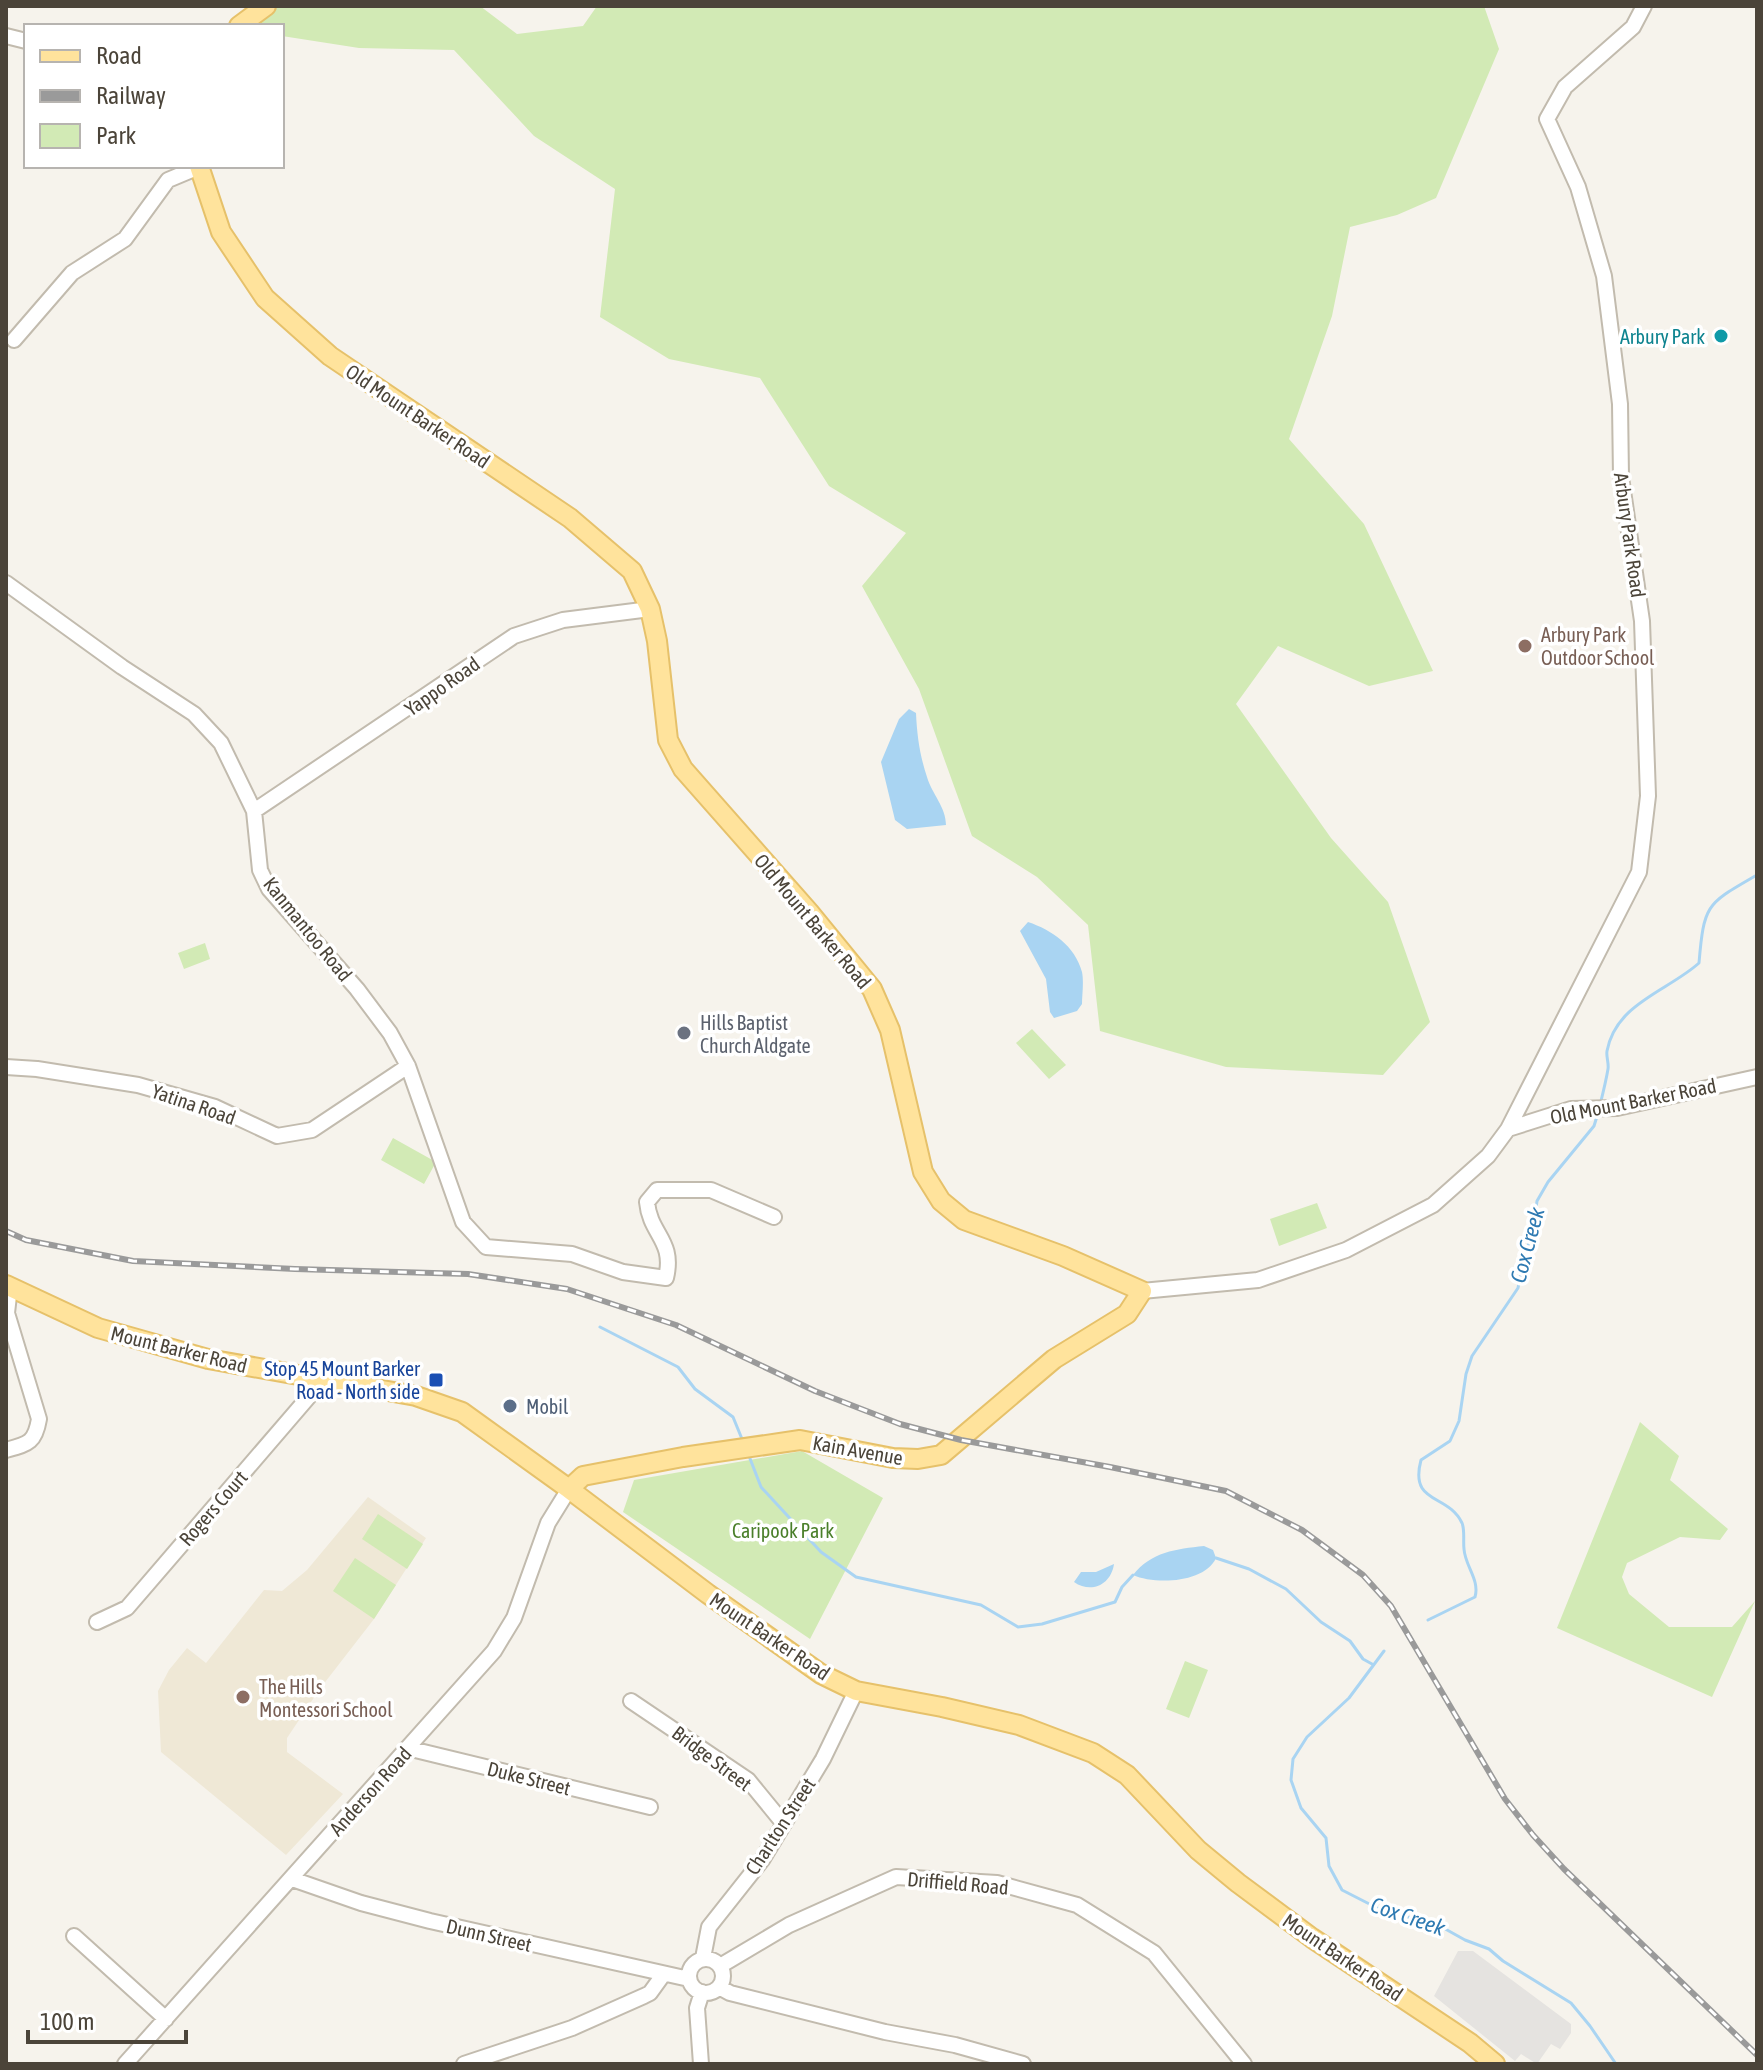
<svg xmlns="http://www.w3.org/2000/svg" width="1763" height="2070" font-family="'Asap Condensed',sans-serif">
	<rect width="100%" height="100%" fill="#f6f3ec"/>
	<path fill="#efe8d6" d="M 368,1497 L 426,1538 L 374,1619 L 319,1690 L 287,1738 L 287,1752 L 343,1794 L 286,1855 L 161,1752 L 158,1691 L 169,1670 L 187,1648 L 206,1663 L 264,1590 L 282,1591 L 307,1570 Z"/>
	<path fill="#d2eab5" d="M 266,6 L 480,6 L 517,34 L 583,26 L 597,6 L 1484,6 L 1499,49 L 1436,198 L 1397,215 L 1350,227 L 1332,316 L 1289,439 L 1364,524 L 1433,671 L 1369,686 L 1278,646 L 1236,704 L 1331,838 L 1388,902 L 1430,1022 L 1383,1075 L 1226,1067 L 1100,1031 L 1088,925 L 1037,877 L 972,836 L 919,689 L 862,586 L 906,533 L 829,486 L 760,378 L 669,359 L 600,317 L 615,189 L 534,136 L 454,50 L 359,48 L 282,36 L 282,26 L 239,26 Z
		M 205,943 L 210,959 L 184,969 L 178,953 Z
		M 1032,1029 L 1066,1065 L 1049,1079 L 1016,1043 Z
		M 393,1138 L 436,1162 L 424,1184 L 381,1160 Z
		M 1317,1203 L 1327,1228 L 1279,1246 L 1270,1219 Z
		M 1640,1422 L 1679,1456 L 1670,1480 L 1728,1529 L 1720,1540 L 1680,1537 L 1627,1563 L 1622,1577 L 1629,1594 L 1669,1627 L 1732,1627 L 1755,1601 L 1712,1697 L 1557,1628 Z
		M 802,1451 L 883,1498 L 810,1639 L 623,1512 L 634,1480 Z
		M 378,1514 L 423,1544 L 407,1569 L 362,1539 Z
		M 355,1558 L 396,1585 L 374,1619 L 333,1591 Z
		M 1185,1661 L 1208,1670 L 1189,1718 L 1166,1709 Z"/>
	<path fill="#e5e3e0" d="M 1458,1951 L 1473,1951 L 1571,2024 L 1571,2033 L 1560,2049 L 1551,2044 L 1537,2064 L 1521,2054 L 1515,2061 L 1434,1996 Z"/>
	<path fill="#a9d4f2" d="M 909,709 L 916,713 C 917,736 920,756 927,777 C 932,794 946,807 946,825 L 907,829 L 895,820 L 881,762 L 899,719 Z
		M 1028,922 C 1052,930 1075,946 1082,972 C 1084,982 1082,995 1082,1004 L 1077,1011 L 1054,1018 L 1050,1012 L 1046,979 L 1020,931 Z
		M 1204,1546 L 1213,1550 L 1216,1558 C 1205,1583 1155,1585 1133,1575 C 1151,1552 1176,1549 1204,1546 Z
		M 1114,1564 C 1111,1585 1091,1594 1074,1582 L 1081,1572 L 1096,1572 Z"/>
	<g fill="none" stroke-linecap="round" stroke-linejoin="round">
		<path stroke="#a9d4f2" stroke-width="3" d="M 1600,1105 C 1603,1093 1606,1081 1608,1069 C 1609,1063 1606,1057 1607,1051 C 1616,1003 1668,991 1699,963 C 1704,903 1707,904 1757,875
			M 600,1327 L 678,1367 L 695,1389 L 733,1417 L 742,1439
			M 749,1456 L 761,1487 L 821,1552 L 856,1577 L 981,1605 L 1018,1627 L 1042,1624 L 1115,1602 L 1122,1587 L 1133,1575
			M 1216,1558 L 1249,1569 L 1286,1589 L 1321,1622 L 1350,1641 L 1363,1659 L 1372,1664
			M 1428,1620 L 1475,1597 C 1480,1580 1465,1566 1464,1549 C 1463,1541 1465,1530 1462,1523 C 1448,1493 1409,1505 1421,1460 L 1450,1441 L 1459,1421 L 1466,1374 L 1472,1356 L 1518,1288 L 1526,1250 L 1532,1237 L 1537,1201 L 1548,1182 L 1594,1126 L 1598,1113
			M 1384,1651 L 1349,1698 L 1307,1737 L 1293,1759 L 1291,1780 L 1301,1808 L 1326,1838 L 1329,1866 L 1342,1890 L 1389,1914 L 1431,1921 L 1465,1940 L 1489,1949 L 1503,1961 L 1571,2003 L 1590,2026 L 1616,2064"/>
		<g stroke="#c2bbae" stroke-width="18">
			<path id="minor" d="M 6,36 L 26,41
				M 14,340 L 72,273 L 125,239 L 168,180 L 199,167
				M 6,583 L 122,667 L 194,714 L 221,743 L 254,811 L 260,870 L 269,889 L 357,989 L 390,1033 L 408,1066 L 463,1222 L 486,1247 L 572,1254 L 623,1272 L 666,1278 C 675,1240 650,1235 647,1202 L 657,1190 L 711,1190 L 774,1217
				M 254,811 L 514,636 L 563,620 L 650,609
				M 6,1067 L 37,1069 L 138,1085 L 215,1107 L 277,1136 L 312,1130 L 408,1066
				M 1508,1129 L 1639,872 L 1648,796 L 1642,621 L 1621,477 L 1620,404 L 1604,276 L 1578,187 L 1547,119 L 1565,87 L 1633,27 L 1644,6
				M 1142,1291 L 1258,1280 L 1346,1250 L 1433,1205 L 1488,1156 L 1508,1129 L 1571,1109 L 1617,1108 L 1757,1077
				M 6,1450 C 28,1444 35,1443 39,1419 L 7,1313 L 10,1287
				M 97,1622 L 127,1608 L 312,1393 L 314,1379
				M 631,1701 L 748,1780 L 784,1824
				M 407,1748 L 650,1807
				M 292,1879 L 361,1903 L 430,1921 L 689,1979
				M 74,1936 L 166,2019
				M 703,1958 L 709,1927 L 762,1860 L 823,1759 L 856,1691
				M689 1976a17 17 0 1 1 34 0a17 17 0 1 1-34 0Z
				M 720,1966 L 789,1925 L 896,1877 L 997,1883 L 1077,1905 L 1154,1953 L 1244,2064
				M 719,1987 L 730,1993 L 885,2032 L 955,2045 L 1023,2064
				M 125,2064 L 494,1651 L 514,1618 L 548,1523 L 569,1489
				M 464,2064 L 572,2028 L 644,1996 L 650,1993 L 663,1975
				M 701,2064 L 697,2008 L 702,1992"/>
		</g>
		<g stroke="#e6c16a" stroke-width="22">
			<path id="major" d="M 239,26 L 266,6
				M 199,166 L 221,232 L 265,298 L 330,356 L 570,518 L 632,571 L 650,609 L 657,641 L 668,740 L 683,769 L 809,912 L 872,989 L 890,1030 L 923,1172 L 941,1201 L 964,1220 L 1063,1256 L 1142,1291 L 1127,1314 L 1054,1359 L 941,1455 L 918,1459 L 893,1458 L 800,1440 L 683,1457 L 583,1476 L 569,1489
				M 6,1285 L 98,1328 L 208,1359 L 416,1396 L 462,1412 L 569,1489 L 708,1594 L 821,1674 L 856,1691 L 942,1707 L 1019,1725 L 1093,1753 L 1127,1775 L 1198,1850 L 1238,1883 L 1312,1938 L 1470,2043 L 1495,2064"/>
		</g>
		<use href="#minor" stroke="#fff" stroke-width="14"/>
		<use href="#major" stroke="#ffe39c" stroke-width="18"/>
		<g stroke="#9a9a9a" stroke-width="6">
			<path id="rail" d="M 6,1231 L 26,1240 L 133,1261 L 295,1269 L 468,1274 L 567,1289 L 676,1325 L 815,1391 L 900,1424 L 961,1440 L 1110,1467 L 1226,1491 L 1302,1530 L 1363,1575 L 1391,1606 L 1505,1799 L 1533,1835 L 1564,1869 L 1757,2055"/>
		</g>
		<use href="#rail" stroke="#fff" stroke-width="3" stroke-dasharray="9" stroke-linecap="butt"/>
	</g>
	<circle fill="#0f9aa8" stroke="#fff" stroke-width="3" cx="1721" cy="336" r="8"/>
	<g fill="#8d6e63" stroke="#fff" stroke-width="3">
		<circle cx="1525" cy="646" r="8"/>
		<circle cx="243" cy="1697" r="8"/>
	</g>
	<circle fill="#6b7280" stroke="#fff" stroke-width="3" cx="684" cy="1033" r="8"/>
	<rect fill="#1a4fb4" stroke="#fff" stroke-width="3" x="428" y="1372" width="16" height="16" rx="4"/>
	<circle fill="#5c6f8a" stroke="#fff" stroke-width="3" cx="510" cy="1406" r="8"/>
	<g text-anchor="middle" dominant-baseline="central" stroke-width="7" stroke-linejoin="round" paint-order="stroke">
		<g font-size="20" fill="#0d838f" stroke="#fff" text-anchor="end">
			<text x="1705" y="336">Arbury Park</text>
		</g>
		<g font-size="20" fill="#4b4439" stroke="#fff">
			<text transform="translate(418 416) rotate(34)">Old Mount Barker Road</text>
			<text transform="translate(1630 535) rotate(82)">Arbury Park Road</text>
			<text transform="translate(442 686) rotate(-35)">Yappo Road</text>
			<text transform="translate(813 921) rotate(50)">Old Mount Barker Road</text>
			<text transform="translate(308 929) rotate(51)">Kanmantoo Road</text>
			<text transform="translate(1633 1101) rotate(-11)">Old Mount Barker Road</text>
			<text transform="translate(194 1104) rotate(19)">Yatina Road</text>
			<text transform="translate(179 1349) rotate(14)">Mount Barker Road</text>
			<text transform="translate(858 1450) rotate(10)">Kain Avenue</text>
			<text transform="translate(213 1508) rotate(-49)">Rogers Court</text>
			<text transform="translate(770 1636) rotate(34)">Mount Barker Road</text>
			<text transform="translate(712 1758) rotate(37)">Bridge Street</text>
			<text transform="translate(529 1778) rotate(14)">Duke Street</text>
			<text transform="translate(370 1791) rotate(-48)">Anderson Road</text>
			<text transform="translate(780 1826) rotate(-57)">Charlton Street</text>
			<text transform="translate(958 1883) rotate(5)">Driffield Road</text>
			<text transform="translate(489 1935) rotate(13)">Dunn Street</text>
			<text transform="translate(1343 1957) rotate(34)">Mount Barker Road</text>
		</g>
		<g font-size="20" fill="#785e54" stroke="#fff" text-anchor="start">
			<text x="1541" y="634">Arbury Park<tspan x="1541" dy="23">Outdoor School</tspan></text>
			<text x="259" y="1686">The Hills<tspan x="259" dy="23">Montessori School</tspan></text>
		</g>
		<g font-size="20" fill="#5b616d" stroke="#fff" text-anchor="start">
			<text x="700" y="1022">Hills Baptist<tspan x="700" dy="23">Church Aldgate</tspan></text>
		</g>
		<g font-size="20" fill="#164399" stroke="#fff" text-anchor="end">
			<text x="420" y="1368">Stop 45 Mount Barker<tspan x="420" dy="23">Road - North side</tspan></text>
		</g>
		<g font-size="20" fill="#4e5e75" stroke="#fff" text-anchor="start">
			<text x="526" y="1406">Mobil</text>
		</g>
		<g font-size="20" fill="#4a7f2a" stroke="#fff">
			<text x="783" y="1530">Caripook Park</text>
		</g>
		<g font-size="22" font-style="italic" fill="#2e7ab2" stroke="#fff">
			<text transform="translate(1527 1245) rotate(-75)">Cox Creek</text>
			<text transform="translate(1408 1916) rotate(19)">Cox Creek</text>
		</g>
	</g>
	<rect width="1763" height="2070" fill="none" stroke="#4b4439" stroke-width="16"/>
	<rect x="24" y="24" width="260" height="144" fill="#ffffff" stroke="#b7b4b0" stroke-width="2"/>
	<rect x="40" y="50" width="40" height="12" fill="#ffe39c" stroke="#b7b4b0" stroke-width="2"/>
	<text x="96" y="64" font-size="24" fill="#4b4439">Road</text>
	<rect x="40" y="90" width="40" height="12" fill="#9a9a9a" stroke="#b7b4b0" stroke-width="2"/>
	<text x="96" y="104" font-size="24" fill="#4b4439">Railway</text>
	<rect x="40" y="124" width="40" height="24" fill="#d2eab5" stroke="#b7b4b0" stroke-width="2"/>
	<text x="96" y="144" font-size="24" fill="#4b4439">Park</text>
	<path d="M28 2030v12h158v-12" fill="none" stroke="#4b4439" stroke-width="4"/>
	<text x="40" y="2030" font-size="24" fill="#4b4439" stroke="#ffffff" stroke-width="6" paint-order="stroke">100 m</text>
</svg>
